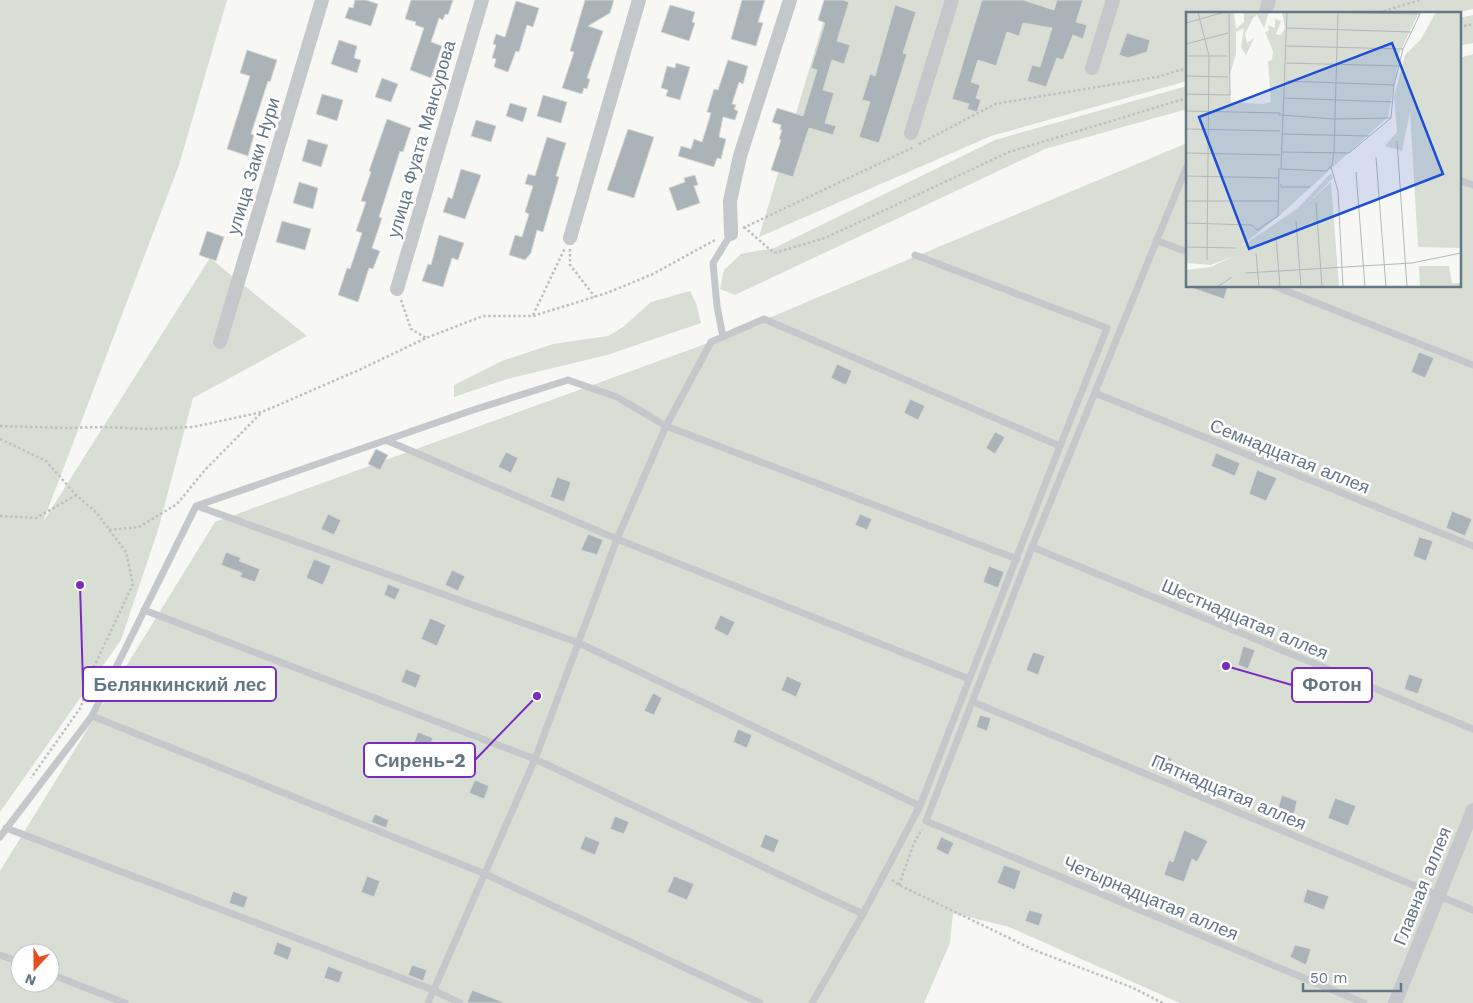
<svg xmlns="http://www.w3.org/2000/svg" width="1473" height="1003" font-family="'Work Sans',sans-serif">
	<rect width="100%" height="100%" fill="#f7f7f3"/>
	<path fill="#d8ded4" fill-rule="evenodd" d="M 0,0 L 227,0 L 179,165 L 43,522 L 210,258 L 307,336 L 193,398 L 158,530 L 121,640 L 0,812 Z
		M 830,0 L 1473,0 L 1473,9 L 1452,14 L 1187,14 L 1187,81 L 991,136 L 759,237 Z
		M 1473,15 L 1473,43 L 1459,46 L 1459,18 Z
		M 1473,54 L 1473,1003 L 1180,1003 L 1009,927 L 953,913 L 950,943 L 924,1003 L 0,1003 L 0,871 L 215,522 L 711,342 L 1187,143 L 1187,286 L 1459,286 L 1459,58 ZM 20,953 L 50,953 L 50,983 L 20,983 Z
		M 1187,86 L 1187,109 L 1045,149 L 735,295 L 720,289 L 724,270 L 741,254 L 774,248 L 995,140 Z
		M 690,291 L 696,303 L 701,323 L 607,355 L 507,379 L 454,397 L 454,385 L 502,361 L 553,344 L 608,336 L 623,327 L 651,302 Z"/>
	<path fill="#aab3b8" stroke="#d8d8d6" d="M 355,0 L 366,0 L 378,4 L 371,26 L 345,18 L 349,7 L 353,8 Z
		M 411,0 L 453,0 L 448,15 L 445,14 L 443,20 L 439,18 L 431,42 L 442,46 L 431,78 L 410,70 L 424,28 L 415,25 L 416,22 L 405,19 Z
		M 585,0 L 614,0 L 610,13 L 588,26 L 603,31 L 587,78 L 590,79 L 587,89 L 584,88 L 582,94 L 562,88 L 574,52 L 570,51 Z
		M 742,0 L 765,0 L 758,22 L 763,23 L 756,46 L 731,39 Z
		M 824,0 L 843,0 L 849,2 L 837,41 L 850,45 L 844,64 L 832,60 L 823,90 L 834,93 L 825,123 L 836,126 L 833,135 L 809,128 L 793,177 L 771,170 L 781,140 L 779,139 L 782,130 L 780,130 L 781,125 L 772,122 L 777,108 L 803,116 L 817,70 L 811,68 L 825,23 L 818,20 Z
		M 982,0 L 1023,0 L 1054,10 L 1057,0 L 1083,0 L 1076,22 L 1087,25 L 1083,39 L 1073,35 L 1063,60 L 1057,58 L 1046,87 L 1027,81 L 1032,65 L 1040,67 L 1052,28 L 1023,23 L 1019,36 L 1007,32 L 996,66 L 978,60 L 971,82 L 980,85 L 976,98 L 981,100 L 977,112 L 967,109 L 969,104 L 952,99 Z
		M 516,1 L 539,8 L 533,27 L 527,25 L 519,52 L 516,51 L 508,72 L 494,67 L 496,59 L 492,58 L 496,45 L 493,44 L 496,34 L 505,37 Z
		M 670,5 L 695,12 L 692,22 L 695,23 L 689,41 L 661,32 Z
		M 895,5 L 916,12 L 903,53 L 907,54 L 879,143 L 859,137 L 870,102 L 862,100 L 870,74 L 875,76 Z
		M 1127,33 L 1150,40 L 1147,52 L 1128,58 L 1119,55 Z
		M 339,40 L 357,46 L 354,58 L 361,60 L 357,73 L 331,64 Z
		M 247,50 L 277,60 L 270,82 L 268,81 L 251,134 L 254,135 L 248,156 L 227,149 L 250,76 L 240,73 Z
		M 728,60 L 748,66 L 743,84 L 739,82 L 732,104 L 736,105 L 734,109 L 738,111 L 735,120 L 723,117 L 719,137 L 726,139 L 721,159 L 717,158 L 714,167 L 678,156 L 681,146 L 691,149 L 694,139 L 702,142 L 711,113 L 707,112 L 714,89 L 718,90 Z
		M 676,63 L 690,67 L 680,100 L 666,96 L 668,90 L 661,88 L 667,66 L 675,68 Z
		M 382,78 L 398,84 L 391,102 L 375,97 Z
		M 322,94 L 343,100 L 337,121 L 316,114 Z
		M 543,95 L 567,102 L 561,123 L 537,116 Z
		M 510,103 L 527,108 L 523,122 L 506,116 Z
		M 387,119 L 411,128 L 403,152 L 400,151 L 379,217 L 382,218 L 372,248 L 380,251 L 373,269 L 369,268 L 358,302 L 338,295 L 347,268 L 350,269 L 362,233 L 356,231 L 366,202 L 361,201 L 371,172 L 369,171 Z
		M 476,120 L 496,126 L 491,142 L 471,136 Z
		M 628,129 L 654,137 L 634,198 L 607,190 Z
		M 547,137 L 566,143 L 556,176 L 559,177 L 543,232 L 537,230 L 531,253 L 525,260 L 509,255 L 515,235 L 522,237 L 529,214 L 525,212 L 533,186 L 525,184 L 528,174 L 535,176 Z
		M 308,139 L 328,145 L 321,167 L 302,161 Z
		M 461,169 L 481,175 L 465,219 L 443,212 L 448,197 L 452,199 Z
		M 695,175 L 698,185 L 694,186 L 700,203 L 677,211 L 669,188 L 685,182 L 684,178 Z
		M 299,182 L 318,188 L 313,209 L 293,203 Z
		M 282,221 L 311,229 L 305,250 L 276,242 Z
		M 207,231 L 224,237 L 216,261 L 199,255 Z
		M 439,235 L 464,243 L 458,260 L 452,258 L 443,287 L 422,281 L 428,264 L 431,265 Z
		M 1193,286 L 1228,286 L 1224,299 L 1192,288 Z
		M 1419,352 L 1434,358 L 1425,378 L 1411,372 Z
		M 837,364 L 852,371 L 846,385 L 831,378 Z
		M 910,399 L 925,406 L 918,420 L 904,413 Z
		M 995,432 L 1005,437 L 995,454 L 986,448 Z
		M 376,449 L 388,455 L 380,470 L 368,464 Z
		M 506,452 L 518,458 L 511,473 L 498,467 Z
		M 1216,453 L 1240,463 L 1235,476 L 1211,466 Z
		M 1257,470 L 1277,478 L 1266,501 L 1249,494 Z
		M 557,477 L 571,482 L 564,502 L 550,497 Z
		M 1452,511 L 1472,519 L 1465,536 L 1446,528 Z
		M 328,514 L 341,520 L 334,535 L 321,529 Z
		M 860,514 L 872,519 L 867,530 L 855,525 Z
		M 588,534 L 603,540 L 597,555 L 581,550 Z
		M 1419,537 L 1433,541 L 1426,561 L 1413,556 Z
		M 226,552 L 241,558 L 239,561 L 260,569 L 255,582 L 240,577 L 242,573 L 221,565 Z
		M 314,559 L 331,566 L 323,585 L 306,578 Z
		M 989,566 L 1004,572 L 998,588 L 983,582 Z
		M 452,570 L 465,576 L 458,591 L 445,585 Z
		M 388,584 L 400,589 L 395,600 L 384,595 Z
		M 720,615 L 735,622 L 728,636 L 714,629 Z
		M 430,618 L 446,625 L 437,646 L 421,639 Z
		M 1243,646 L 1255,650 L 1248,669 L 1238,665 Z
		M 1033,652 L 1045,656 L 1038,675 L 1026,670 Z
		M 406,669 L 421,675 L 416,688 L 401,682 Z
		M 1409,674 L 1423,679 L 1418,694 L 1404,689 Z
		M 787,676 L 802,683 L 796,697 L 781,690 Z
		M 653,693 L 662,698 L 654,715 L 644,711 Z
		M 980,715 L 991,718 L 987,731 L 976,727 Z
		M 738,729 L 752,735 L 747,748 L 733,742 Z
		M 418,732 L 433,738 L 428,751 L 413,745 Z
		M 1158,753 L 1172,759 L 1168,771 L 1153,766 Z
		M 475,780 L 489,786 L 484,799 L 469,793 Z
		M 1282,795 L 1297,801 L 1292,824 L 1275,819 Z
		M 1335,798 L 1356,806 L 1348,826 L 1328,818 Z
		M 375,814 L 389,820 L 386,828 L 371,822 Z
		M 615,816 L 629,822 L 624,834 L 610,829 Z
		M 1184,830 L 1208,841 L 1197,862 L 1192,859 L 1184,882 L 1164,875 L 1169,860 L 1173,862 Z
		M 765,834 L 779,840 L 774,853 L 760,847 Z
		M 585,836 L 600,842 L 595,855 L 580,849 Z
		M 941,837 L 954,843 L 948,855 L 936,849 Z
		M 1004,865 L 1021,871 L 1015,890 L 997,883 Z
		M 367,876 L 380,881 L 374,897 L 361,892 Z
		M 674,876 L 694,884 L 687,900 L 667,892 Z
		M 1307,889 L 1329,896 L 1324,910 L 1303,902 Z
		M 233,891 L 248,897 L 244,908 L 229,903 Z
		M 1029,910 L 1043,914 L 1039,926 L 1025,921 Z
		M 277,942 L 292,948 L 288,960 L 273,954 Z
		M 1295,945 L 1311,949 L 1306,965 L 1290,957 Z
		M 412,965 L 427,970 L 423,981 L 408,975 Z
		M 328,966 L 343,972 L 339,983 L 324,978 Z
		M 472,990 L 503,1002 L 503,1003 L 467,1003 Z"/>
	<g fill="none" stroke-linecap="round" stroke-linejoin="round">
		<path stroke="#bdc0c2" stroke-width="2.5" stroke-dasharray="2.5 2.5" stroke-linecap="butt" d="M 1374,14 L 1420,0
			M 1459,27 L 1473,24
			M 919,144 L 995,104 L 1157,77 L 1187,68
			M 744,227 L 774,253 L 825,238 L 1009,152 L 1187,98
			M 743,228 L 914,147
			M 570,249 L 570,265 L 595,297
			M 401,300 L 411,329 L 426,338
			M 533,315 L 565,248
			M 0,426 L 66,428 L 102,427 L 149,429 L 193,427 L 262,412 L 359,370 L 426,338 L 483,316 L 533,316 L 607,293 L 653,274 L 715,240
			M 0,439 L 46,461 L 76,495 L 96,512 L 126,552 L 133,584 L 93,669 L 81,707 L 31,778
			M 0,516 L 36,518 L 76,495
			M 109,530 L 139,527 L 177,504 L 205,470 L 261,413
			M 892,880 L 899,885 L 1034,950 L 1131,987 L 1163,1003
			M 899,885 L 914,843 L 922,829"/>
		<path stroke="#c4c8cb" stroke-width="7" d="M 1187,166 L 1032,547 L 926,821 L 1364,1003
			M 1459,180 L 1473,185
			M 1156,240 L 1187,252
			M 915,255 L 1107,328 L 1060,446
			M 1274,286 L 1473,365
			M 723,337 L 717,306 L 713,263 L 731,234
			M 1095,393 L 1473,546
			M 388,441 L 617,539 L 969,679
			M 197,506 L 579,643 L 920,806
			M 1032,547 L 1473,729
			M 144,610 L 535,759 L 863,914
			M 973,702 L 1473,910
			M 92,716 L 483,873 L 760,1003
			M 6,828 L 433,990 L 460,1003
			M 0,837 L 92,716 L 196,506 L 473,410 L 568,380 L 617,397 L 666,426 L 1017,559
			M 0,955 L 20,962
			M 50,974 L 125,1003
			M 428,1003 L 535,759 L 617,539 L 666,426 L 711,342 L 764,319 L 1060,446 L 920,806 L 863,914 L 812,1003"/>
		<path stroke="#c4c8cb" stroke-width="14" d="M 1266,11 L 1269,0
			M 1092,68 L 1113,0
			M 911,133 L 952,0
			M 731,234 L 730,201 L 740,156 L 790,0
			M 570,238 L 639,0
			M 397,289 L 482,0
			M 220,342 L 322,0
			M 1395,1003 L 1473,810"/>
	</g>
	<g text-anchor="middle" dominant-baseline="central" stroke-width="5" stroke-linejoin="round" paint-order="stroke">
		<g font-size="18" fill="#647785" stroke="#fff">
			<text transform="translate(421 139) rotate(-74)">улица Фуата Мансурова</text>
			<text transform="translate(253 166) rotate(-73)">улица Заки Нури</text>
			<text transform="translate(1290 456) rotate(22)">Семнадцатая аллея</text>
			<text transform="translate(1245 619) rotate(23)">Шестнадцатая аллея</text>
			<text transform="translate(1229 792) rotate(23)">Пятнадцатая аллея</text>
			<text transform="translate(1422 886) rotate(-68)">Главная аллея</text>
			<text transform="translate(1151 898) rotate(23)">Четырнадцатая аллея</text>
		</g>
	</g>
	<g transform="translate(1186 12)">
		<rect width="275" height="275" fill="#f7f7f3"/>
		<path d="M 0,0 L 48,0 L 50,17 L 58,10 L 58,2 L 54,0 L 83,0 L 78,16 L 71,3 L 67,6 L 59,22 L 61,31 L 68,26 L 60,43 L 55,35 L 58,16 L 50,20 L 50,42 L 43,65 L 45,90 L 77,92 L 85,90 L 82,49 L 86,48 L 87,39 L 79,20 L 83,19 L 82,13 L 89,16 L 89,7 L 95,9 L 90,22 L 95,23 L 99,16 L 96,0 L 233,0 L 214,40 L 202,105 L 93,204 L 53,236 L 112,196 L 145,161 L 147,166 L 119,194 L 145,170 L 153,275 L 0,275 L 0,258 L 25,255 L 48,244 L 25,253 L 0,251 ZM 250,0 L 275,0 L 275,236 L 232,235 L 224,99 L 216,139 L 199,134 L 211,120 L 208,85 L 219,43 L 235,27 ZM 233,254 L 263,254 L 266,271 L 275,271 L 275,275 L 234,275 Z" fill="#d8ded4"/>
		<path fill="none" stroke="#afb8bd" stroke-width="1" d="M 12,0 L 23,44 L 21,248M 101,0 L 95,157 L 140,159 L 146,153 L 148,140 L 152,0M 124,0 L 234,2M 0,11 L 39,0M 101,16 L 225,20M 0,32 L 42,21M 101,34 L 217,37M 0,44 L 41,44M 100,51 L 214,54M 0,64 L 42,65M 100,69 L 208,73M 0,82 L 44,83 L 43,0M 97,86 L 207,90M 0,99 L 94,101 L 94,104M 95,103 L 148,107 L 205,106M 0,117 L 94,119M 95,122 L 183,124M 211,129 L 221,275M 95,140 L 163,141 L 205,106 L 208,73 L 217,37 L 235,0M 0,141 L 94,143M 190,145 L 200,275M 145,155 L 152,179 L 157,275M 170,160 L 179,275M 0,164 L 93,166M 95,172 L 95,175 L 124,175M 0,189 L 93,189M 130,191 L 136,275M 110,209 L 115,275M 0,211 L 66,213 L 71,218 L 92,204 L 93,156M 90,225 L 94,275M 0,235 L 50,236M 70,241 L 73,275M 59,261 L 226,251 L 275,241M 31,275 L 46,265"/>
		<path fill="#1d4ed8" fill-opacity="0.15" stroke="#1d4ed8" stroke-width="2.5" d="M 206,31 L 257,162 L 63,237 L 13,105 Z"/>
		<rect width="275" height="275" fill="none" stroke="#647785" stroke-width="2.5"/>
	</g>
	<path fill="none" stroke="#7b2cbf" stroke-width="2" d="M80 585L83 684M1226 666L1292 685M537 696L475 760"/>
	<g fill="#7b2cbf" stroke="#fff" stroke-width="2">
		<circle cx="80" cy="585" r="5"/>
		<circle cx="1226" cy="666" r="5"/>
		<circle cx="537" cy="696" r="5"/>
	</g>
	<g fill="#fff" stroke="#7b2cbf" stroke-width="2">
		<rect x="83" y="667" width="193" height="34" rx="5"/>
		<rect x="1292" y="668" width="80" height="34" rx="5"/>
		<rect x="364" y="743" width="111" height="34" rx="5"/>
	</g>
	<g font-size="19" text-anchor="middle" font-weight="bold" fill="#647785">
		<text x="180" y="691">Белянкинский лес</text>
		<text x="1332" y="691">Фотон</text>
		<text x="420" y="767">Сирень-2</text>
	</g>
	<g transform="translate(35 968) rotate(201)"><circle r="24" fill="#ffffff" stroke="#c1c9ce"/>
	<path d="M0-4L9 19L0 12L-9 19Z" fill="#e94e21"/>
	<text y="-8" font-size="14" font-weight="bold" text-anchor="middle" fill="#647785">N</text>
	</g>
	<path d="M1303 983v8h98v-8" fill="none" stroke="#647785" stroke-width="2.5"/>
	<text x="1310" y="983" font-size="15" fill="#647785" stroke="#ffffff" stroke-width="4" paint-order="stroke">50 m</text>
</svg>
